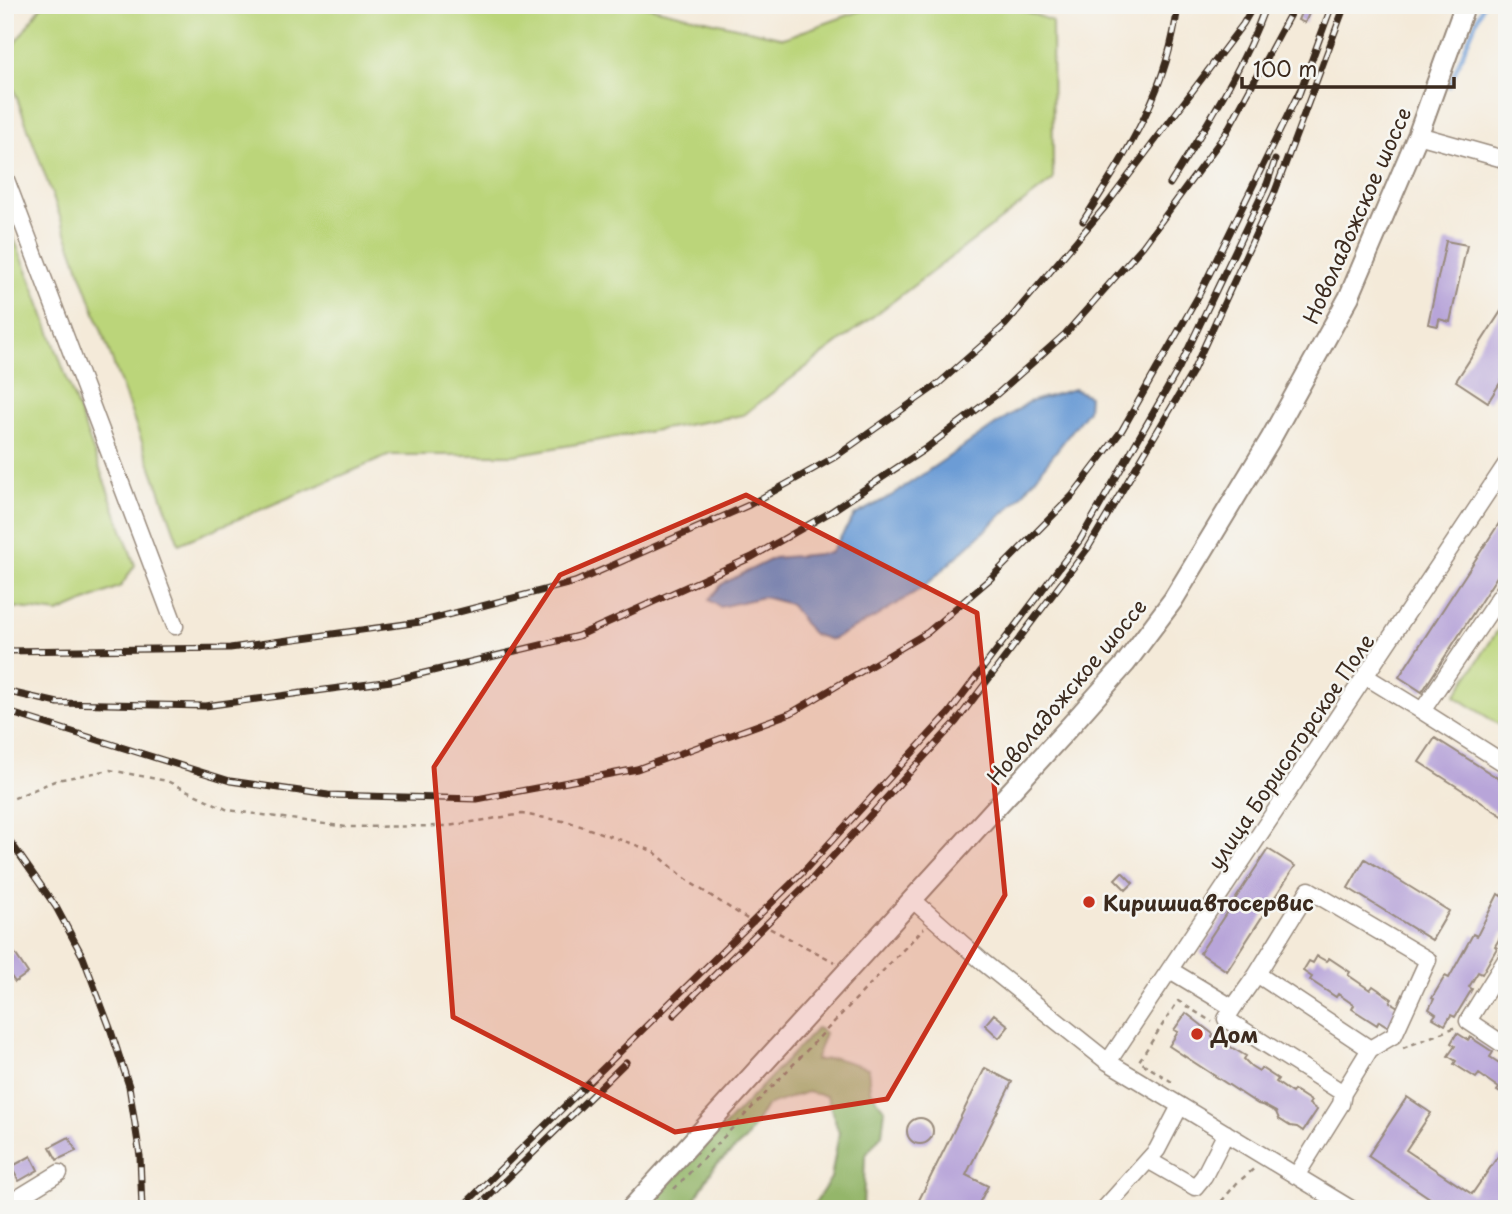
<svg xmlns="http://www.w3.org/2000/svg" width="1512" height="1214" font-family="'Playpen Sans',sans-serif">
	<rect width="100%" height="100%" fill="#f6f6f2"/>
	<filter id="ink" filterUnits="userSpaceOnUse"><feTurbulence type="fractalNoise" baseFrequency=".0143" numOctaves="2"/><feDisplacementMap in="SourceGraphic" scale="14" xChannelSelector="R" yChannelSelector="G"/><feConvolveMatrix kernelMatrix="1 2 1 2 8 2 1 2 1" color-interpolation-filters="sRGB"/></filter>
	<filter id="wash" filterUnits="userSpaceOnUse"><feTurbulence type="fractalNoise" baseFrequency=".00686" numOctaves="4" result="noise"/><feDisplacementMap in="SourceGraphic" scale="28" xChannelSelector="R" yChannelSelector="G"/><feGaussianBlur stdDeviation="1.57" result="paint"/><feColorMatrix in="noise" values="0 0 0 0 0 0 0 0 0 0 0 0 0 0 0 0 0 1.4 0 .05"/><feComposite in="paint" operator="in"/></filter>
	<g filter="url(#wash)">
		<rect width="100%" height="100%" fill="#f4ead9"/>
		<path fill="#bbd57a" stroke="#7b804c" stroke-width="2" d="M 42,5 L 640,5 L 784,38 L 877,5 L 1009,5 L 1052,21 L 1053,180 L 743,415 L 514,455 L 390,455 L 179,544 L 5,65 L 5,58 Z
			M 5,218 L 28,272 L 135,565 L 121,586 L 58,613 L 5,606 Z
			M 1507,616 L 1507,730 L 1455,696 Z"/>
		<path fill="#94b66a" stroke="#687044" stroke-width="2" d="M 817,1028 L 825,1033 L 815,1061 L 835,1058 L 868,1068 L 870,1090 L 885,1110 L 882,1134 L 865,1156 L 863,1209 L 811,1209 L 831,1178 L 839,1133 L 827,1096 L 807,1092 L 766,1106 L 746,1139 L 714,1167 L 689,1209 L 646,1209 Z"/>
		<path fill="#6c9cd5" stroke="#54637a" stroke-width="2" d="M 1074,389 L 1089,396 L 1088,410 L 1019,499 L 925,586 L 874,618 L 831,640 L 812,634 L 790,604 L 763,597 L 720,607 L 709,600 L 722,584 L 774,558 L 830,553 L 855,515 L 891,496 L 1029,402 Z"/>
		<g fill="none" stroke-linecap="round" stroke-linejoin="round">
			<path stroke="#6c9cd5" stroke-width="4.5" d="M 1449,86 L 1483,5"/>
		</g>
		<g id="blocks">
			<path fill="#b8a5d9" d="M 1303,8 L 1310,11 L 1305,23 L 1298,20 Z
				M 1446,241 L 1467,245 L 1450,322 L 1439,319 L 1438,326 L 1428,324 Z
				M 1507,302 L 1507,372 L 1488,402 L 1456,381 Z
				M 1507,511 L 1507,561 L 1422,692 L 1399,677 Z
				M 1435,738 L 1507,784 L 1507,819 L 1419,762 Z
				M 1268,849 L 1295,866 L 1227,971 L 1200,953 Z
				M 1365,859 L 1449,911 L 1432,940 L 1348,888 Z
				M 1122,872 L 1133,883 L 1126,890 L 1115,879 Z
				M 1507,887 L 1507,933 L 1504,931 L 1495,946 L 1497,948 L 1482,974 L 1478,972 L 1469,987 L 1472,989 L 1455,1017 L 1451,1015 L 1445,1025 L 1433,1018 L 1436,1014 L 1429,1009 L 1434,999 L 1432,998 L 1445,976 L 1449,978 L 1473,934 L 1477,936 L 1498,894 L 1501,896 Z
				M 14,952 L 28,973 L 15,982 L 5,968 L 5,958 Z
				M 1317,956 L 1326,961 L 1329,958 L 1350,972 L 1348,975 L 1370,990 L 1373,986 L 1392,999 L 1390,1002 L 1401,1009 L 1392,1029 L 1379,1021 L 1377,1025 L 1352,1009 L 1354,1005 L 1338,994 L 1336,997 L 1310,980 L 1312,977 L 1303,971 L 1309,961 L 1313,963 Z
				M 1186,1013 L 1213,1034 L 1212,1036 L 1246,1056 L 1244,1059 L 1251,1066 L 1259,1071 L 1261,1068 L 1278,1079 L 1276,1082 L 1292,1093 L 1294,1090 L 1311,1101 L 1309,1104 L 1317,1110 L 1303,1131 L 1297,1127 L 1290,1126 L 1279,1119 L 1276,1112 L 1265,1106 L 1258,1104 L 1169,1046 L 1178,1032 L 1174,1030 Z
				M 994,1014 L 1009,1026 L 999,1038 L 985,1025 Z
				M 1457,1033 L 1468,1040 L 1470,1037 L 1493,1052 L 1490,1057 L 1507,1068 L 1507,1097 L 1497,1091 L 1499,1088 L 1479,1074 L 1476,1078 L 1454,1064 L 1456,1061 L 1448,1056 L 1455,1046 L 1451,1043 Z
				M 985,1068 L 1012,1082 L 966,1175 L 988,1186 L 976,1209 L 947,1209 L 936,1203 L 932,1209 L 918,1202 Z
				M 1407,1097 L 1431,1113 L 1406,1150 L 1472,1194 L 1499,1155 L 1507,1161 L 1507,1187 L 1492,1209 L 1446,1209 L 1368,1156 Z
				M907 1131a13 13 0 1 1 26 0a13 13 0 1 1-26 0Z
				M 69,1137 L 76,1151 L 57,1160 L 50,1147 Z
				M 31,1156 L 38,1170 L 19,1181 L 11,1167 Z"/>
		</g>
	</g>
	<g filter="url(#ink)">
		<use href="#blocks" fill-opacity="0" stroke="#988a7c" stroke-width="2"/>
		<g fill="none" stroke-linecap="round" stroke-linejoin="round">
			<g stroke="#988a7c" stroke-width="19">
				<path id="minor" d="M 1418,135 L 1507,160
					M 5,177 L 175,626
					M 1507,586 L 1422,711 L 1507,765
					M 1365,676 L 1422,711
					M 913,900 L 984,963 L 1108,1062 L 1351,1209
					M 1507,958 L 1468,1021 L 1507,1047
					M 1170,970 L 1233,1008 L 1257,974 L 1370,1049 L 1343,1093 L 1341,1104 L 1296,1176
					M 1257,974 L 1309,890 L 1428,960 L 1394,1035 L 1370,1049
					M 1233,1008 L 1226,1019 L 1343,1093
					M 1108,1062 L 1507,463
					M 1148,1160 L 1195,1187 L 1204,1176 L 1226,1133
					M 5,1206 L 59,1173
					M 1104,1209 L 1157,1150 L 1180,1106"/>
			</g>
			<g stroke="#988a7c" stroke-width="23">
				<path id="major" d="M 631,1209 L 1071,725 L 1125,664 L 1173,600 L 1270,440 L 1349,297 L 1418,135 L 1465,5"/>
			</g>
			<path stroke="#988a7c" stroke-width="2.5" stroke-dasharray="5 5" stroke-linecap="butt" d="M 5,802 L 57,780 L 110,770 L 167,781 L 228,810 L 346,827 L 448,826 L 522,814 L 569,822 L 653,851 L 691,883 L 752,922 L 765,926 L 835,962
				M 1403,1048 L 1456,1027
				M 1172,1082 L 1139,1061 L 1178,1001 L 1212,1022
				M 674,1189 L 924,928
				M 1215,1209 L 1237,1183 L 1256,1167"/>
			<use href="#minor" stroke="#fff" stroke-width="16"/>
			<use href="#major" stroke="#fff" stroke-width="19"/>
			<g stroke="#3b2a1e" stroke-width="7">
				<path id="rail" d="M 1298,97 L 1332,5
					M 1170,184 C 1206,126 1243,69 1266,5
					M 1083,221 C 1128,151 1168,90 1178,5
					M 5,651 L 230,648 L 420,622 L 575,582 L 749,505 L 835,457 L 937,385 L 1005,325 L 1105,207 L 1243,24 L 1254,5
					M 5,691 L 58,703 L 205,706 L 391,681 L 578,636 L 752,557 L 829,513 L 925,449 L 996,395 L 1065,334 L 1143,246 L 1226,133 L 1295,5
					M 5,711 L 230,781 L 328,795 L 477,799 L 637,769 L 791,713 L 928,632 L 991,578 L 1072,496 L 1122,430 L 1199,295 L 1301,88
					M 5,834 L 56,907 L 83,957 L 110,1028 L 129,1086 L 140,1156 L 142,1209
					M 674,1015 L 811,880 L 956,722 L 1088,548 L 1192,373 L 1274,194 L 1345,5
					M 460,1209 L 802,873 L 949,713 L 1080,540 L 1179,368 L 1267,184 L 1275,160
					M 476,1209 L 626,1062"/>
			</g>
			<use href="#rail" stroke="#f6f6f2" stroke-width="4.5" stroke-dasharray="13" stroke-linecap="butt"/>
		</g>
	</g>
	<path fill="#c8321e" fill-opacity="0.2" stroke="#c8321e" stroke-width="5" stroke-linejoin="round" d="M 746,495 L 977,613 L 1005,895 L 887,1099 L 675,1132 L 453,1017 L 434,767 L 560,575 Z"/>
	<g fill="#c8321e" stroke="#f6f6f2" stroke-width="2.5">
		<circle cx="1089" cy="902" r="7"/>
		<circle cx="1197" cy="1034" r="7"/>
	</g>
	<g text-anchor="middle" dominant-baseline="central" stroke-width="5" stroke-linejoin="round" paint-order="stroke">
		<g font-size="21" fill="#3b2a1e" stroke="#f6f6f2">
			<text transform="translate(1356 215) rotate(-66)">Новоладожское шоссе</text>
			<text transform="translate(1066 691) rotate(-50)">Новоладожское шоссе</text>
			<text transform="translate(1290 751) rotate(-56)">улица Борисогорское Поле</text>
		</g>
		<g font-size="21" font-weight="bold" fill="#3b2a1e" stroke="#f6f6f2" text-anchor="start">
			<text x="1103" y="902">Киришиавтосервис</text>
			<text x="1211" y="1034">Дом</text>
		</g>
	</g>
	<rect width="1512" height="1214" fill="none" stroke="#f6f6f2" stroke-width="28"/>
	<path d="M1242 77v10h212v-10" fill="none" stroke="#3b2a1e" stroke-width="3.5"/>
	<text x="1253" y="77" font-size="21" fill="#3b2a1e" stroke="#f6f6f2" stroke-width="5" paint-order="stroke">100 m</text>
</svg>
